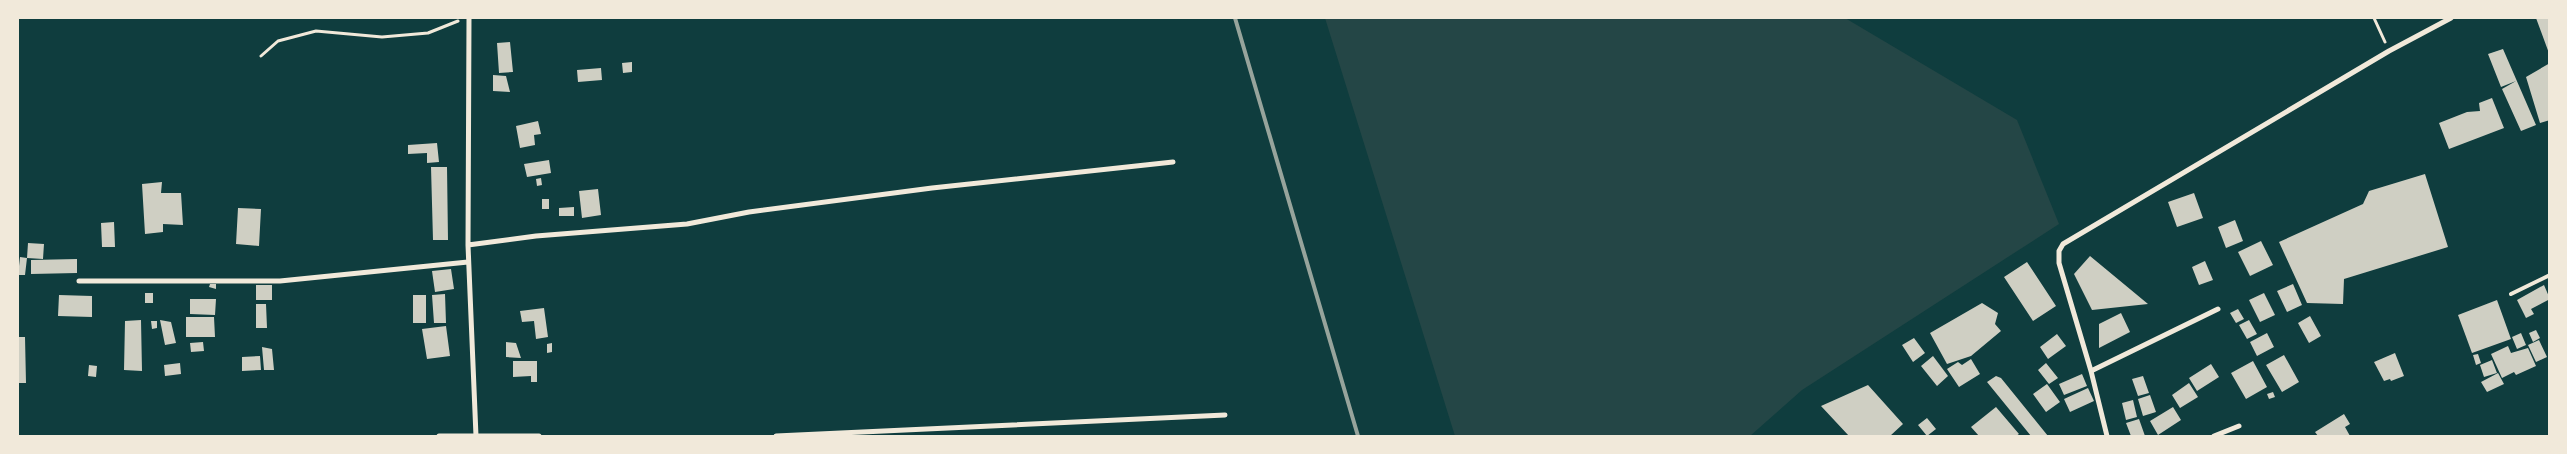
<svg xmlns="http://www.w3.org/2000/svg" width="2567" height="454" font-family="'Noto Sans',sans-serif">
	<rect width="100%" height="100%" fill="#0f3d3e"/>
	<path fill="#244646" d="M 1325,18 L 1845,18 L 2017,120 L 2059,224 L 1802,390 L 1750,436 L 1455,436 Z"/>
	<path fill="#cfcfc3" d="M 2536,18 L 2550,18 L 2550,56 Z
		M 510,42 L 513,72 L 499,73 L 497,43 Z
		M 2503,49 L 2536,125 L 2521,131 L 2502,89 L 2516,81 L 2501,87 L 2488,54 Z
		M 632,62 L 632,72 L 623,73 L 622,63 Z
		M 2550,63 L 2550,120 L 2540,123 L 2526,77 Z
		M 601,68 L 602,80 L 578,82 L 577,70 Z
		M 493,75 L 506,76 L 510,92 L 493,91 Z
		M 2492,98 L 2504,128 L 2449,149 L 2439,123 L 2467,112 L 2480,111 L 2479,103 Z
		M 538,121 L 541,134 L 534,135 L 535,145 L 520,148 L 516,126 Z
		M 437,143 L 439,162 L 427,163 L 427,153 L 408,154 L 408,145 Z
		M 549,160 L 551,173 L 527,177 L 524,164 Z
		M 431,167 L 447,167 L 448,240 L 433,240 Z
		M 2425,174 L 2448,247 L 2344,279 L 2343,304 L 2307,303 L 2279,242 L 2363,204 L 2369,191 Z
		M 541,178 L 542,185 L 537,186 L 536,179 Z
		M 162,182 L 161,193 L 181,193 L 183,225 L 163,224 L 163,232 L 145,234 L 142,184 Z
		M 598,189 L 601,215 L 582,218 L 579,191 Z
		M 2194,193 L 2203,218 L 2177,227 L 2168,202 Z
		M 542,199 L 549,199 L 549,209 L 542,209 Z
		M 574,207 L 574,216 L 559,216 L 559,208 Z
		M 238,208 L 261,209 L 259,246 L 236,244 Z
		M 2235,220 L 2243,241 L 2226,248 L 2218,227 Z
		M 114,222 L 115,247 L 102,247 L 101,223 Z
		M 2261,241 L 2273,265 L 2250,276 L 2238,252 Z
		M 28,243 L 44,244 L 43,259 L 27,258 Z
		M 2090,256 L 2148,304 L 2092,310 L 2074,274 Z
		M 20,257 L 27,258 L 25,275 L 18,275 Z
		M 77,259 L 77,273 L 31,274 L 31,260 Z
		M 2205,261 L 2213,280 L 2199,285 L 2192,267 Z
		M 2027,262 L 2056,306 L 2033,321 L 2004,277 Z
		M 451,269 L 454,289 L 435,292 L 432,271 Z
		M 210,284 L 216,284 L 216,289 L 209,287 Z
		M 2293,284 L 2302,305 L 2287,312 L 2277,291 Z
		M 256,285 L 272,285 L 272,300 L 256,300 Z
		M 2544,285 L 2550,299 L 2531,309 L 2534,314 L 2526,318 L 2517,300 Z
		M 145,293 L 153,293 L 153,303 L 145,303 Z
		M 2264,293 L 2275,315 L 2260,322 L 2249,300 Z
		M 445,294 L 446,323 L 434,323 L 432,295 Z
		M 59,295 L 92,296 L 92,317 L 58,316 Z
		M 413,295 L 426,295 L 426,323 L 413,323 Z
		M 190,299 L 216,299 L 215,315 L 190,314 Z
		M 2497,300 L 2511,339 L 2472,353 L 2458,315 Z
		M 1982,303 L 1998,313 L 1995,324 L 2001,331 L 1971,356 L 1947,364 L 1930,333 Z
		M 256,304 L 266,304 L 267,328 L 256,328 Z
		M 544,308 L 548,337 L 536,339 L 534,321 L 522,322 L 520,311 Z
		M 2238,309 L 2244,319 L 2236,323 L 2230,313 Z
		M 2121,313 L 2130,332 L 2099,348 L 2099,324 Z
		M 2310,316 L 2321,336 L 2309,343 L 2298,323 Z
		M 186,317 L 214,317 L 215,337 L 186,337 Z
		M 141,320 L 142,371 L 124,370 L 125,321 Z
		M 160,320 L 171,322 L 176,343 L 165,345 Z
		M 2249,320 L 2257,334 L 2247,339 L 2239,325 Z
		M 151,321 L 157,321 L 157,328 L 152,329 Z
		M 446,326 L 450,356 L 427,359 L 422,329 Z
		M 2536,330 L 2540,338 L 2533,342 L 2529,333 Z
		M 2267,333 L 2274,347 L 2257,356 L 2250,342 Z
		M 2521,333 L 2526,345 L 2517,349 L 2512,337 Z
		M 2057,334 L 2066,346 L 2048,359 L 2040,347 Z
		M 18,337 L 25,337 L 26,383 L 18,383 Z
		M 1914,338 L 1925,353 L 1913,362 L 1902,345 Z
		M 2539,340 L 2547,357 L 2536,362 L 2528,345 Z
		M 203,342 L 204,351 L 191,352 L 190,343 Z
		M 506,342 L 516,343 L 521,358 L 506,357 Z
		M 552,343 L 552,352 L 547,353 L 547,344 Z
		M 2508,346 L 2511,353 L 2528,348 L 2536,366 L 2516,375 L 2514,372 L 2502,378 L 2491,354 Z
		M 262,347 L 272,349 L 274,370 L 264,370 Z
		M 2395,353 L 2404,376 L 2391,381 L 2390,379 L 2384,381 L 2374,362 Z
		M 2478,354 L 2481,363 L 2476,365 L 2473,355 Z
		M 2284,355 L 2299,382 L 2282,392 L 2266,365 Z
		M 260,356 L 261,370 L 242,371 L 242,357 Z
		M 1933,356 L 1948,376 L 1937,386 L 1921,366 Z
		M 1971,359 L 1980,374 L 1959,387 L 1947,369 L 1958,362 L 1962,365 Z
		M 2492,360 L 2497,373 L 2484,377 L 2480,365 Z
		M 513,361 L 537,361 L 537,382 L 531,382 L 531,376 L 513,377 Z
		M 2253,361 L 2267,387 L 2246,399 L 2231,373 Z
		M 180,363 L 181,374 L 165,376 L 164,365 Z
		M 2046,363 L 2058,378 L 2049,384 L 2038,370 Z
		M 2211,364 L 2219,377 L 2197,391 L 2189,378 Z
		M 89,365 L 97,366 L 96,377 L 88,376 Z
		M 2498,373 L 2504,384 L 2487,392 L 2481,382 Z
		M 2082,374 L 2087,386 L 2064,395 L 2059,384 Z
		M 1996,376 L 2001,378 L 2048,436 L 2031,436 L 1987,382 Z
		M 2143,376 L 2149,393 L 2138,396 L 2132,379 Z
		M 2189,383 L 2198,397 L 2180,408 L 2172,395 Z
		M 2047,384 L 2060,402 L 2046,412 L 2033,394 Z
		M 1868,385 L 1903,424 L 1890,436 L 1849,436 L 1821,406 Z
		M 2088,388 L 2094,401 L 2070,412 L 2064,399 Z
		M 2273,392 L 2275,397 L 2269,399 L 2267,394 Z
		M 2150,395 L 2156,412 L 2143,416 L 2138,399 Z
		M 2133,400 L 2137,417 L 2126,420 L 2122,403 Z
		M 1996,407 L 2019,434 L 2016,436 L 1979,436 L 1971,427 Z
		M 2173,407 L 2181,420 L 2158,435 L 2150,421 Z
		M 2344,414 L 2350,424 L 2345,427 L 2350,436 L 2318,436 L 2315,432 Z
		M 1927,418 L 1936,429 L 1927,436 L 1918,425 Z
		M 2139,419 L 2145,436 L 2131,436 L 2126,423 Z"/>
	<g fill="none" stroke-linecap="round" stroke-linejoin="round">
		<path stroke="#f1e9da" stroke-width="3" d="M 2374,18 L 2385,42
			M 261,56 L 278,41 L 316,31 L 382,37 L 428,33 L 458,21"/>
		<path stroke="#f1e9da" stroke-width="4" d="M 2511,294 L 2550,275"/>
		<path stroke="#f1e9da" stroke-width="5" d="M 469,18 L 468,245 L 476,436
			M 468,245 L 536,236 L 687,224 L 749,212 L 932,188 L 1173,162
			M 79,281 L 280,281 L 468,262
			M 2091,371 L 2218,309
			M 439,436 L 539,436
			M 776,436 L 1225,415
			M 2107,436 L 2091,371 L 2059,263 L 2059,251 L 2063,244 L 2389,51 L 2451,18
			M 2214,436 L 2239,426"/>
		<path stroke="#97a49c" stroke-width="4" d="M 1235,18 L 1358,436"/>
	</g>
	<rect width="2567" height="454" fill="none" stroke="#f1e9da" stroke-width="38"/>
</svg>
